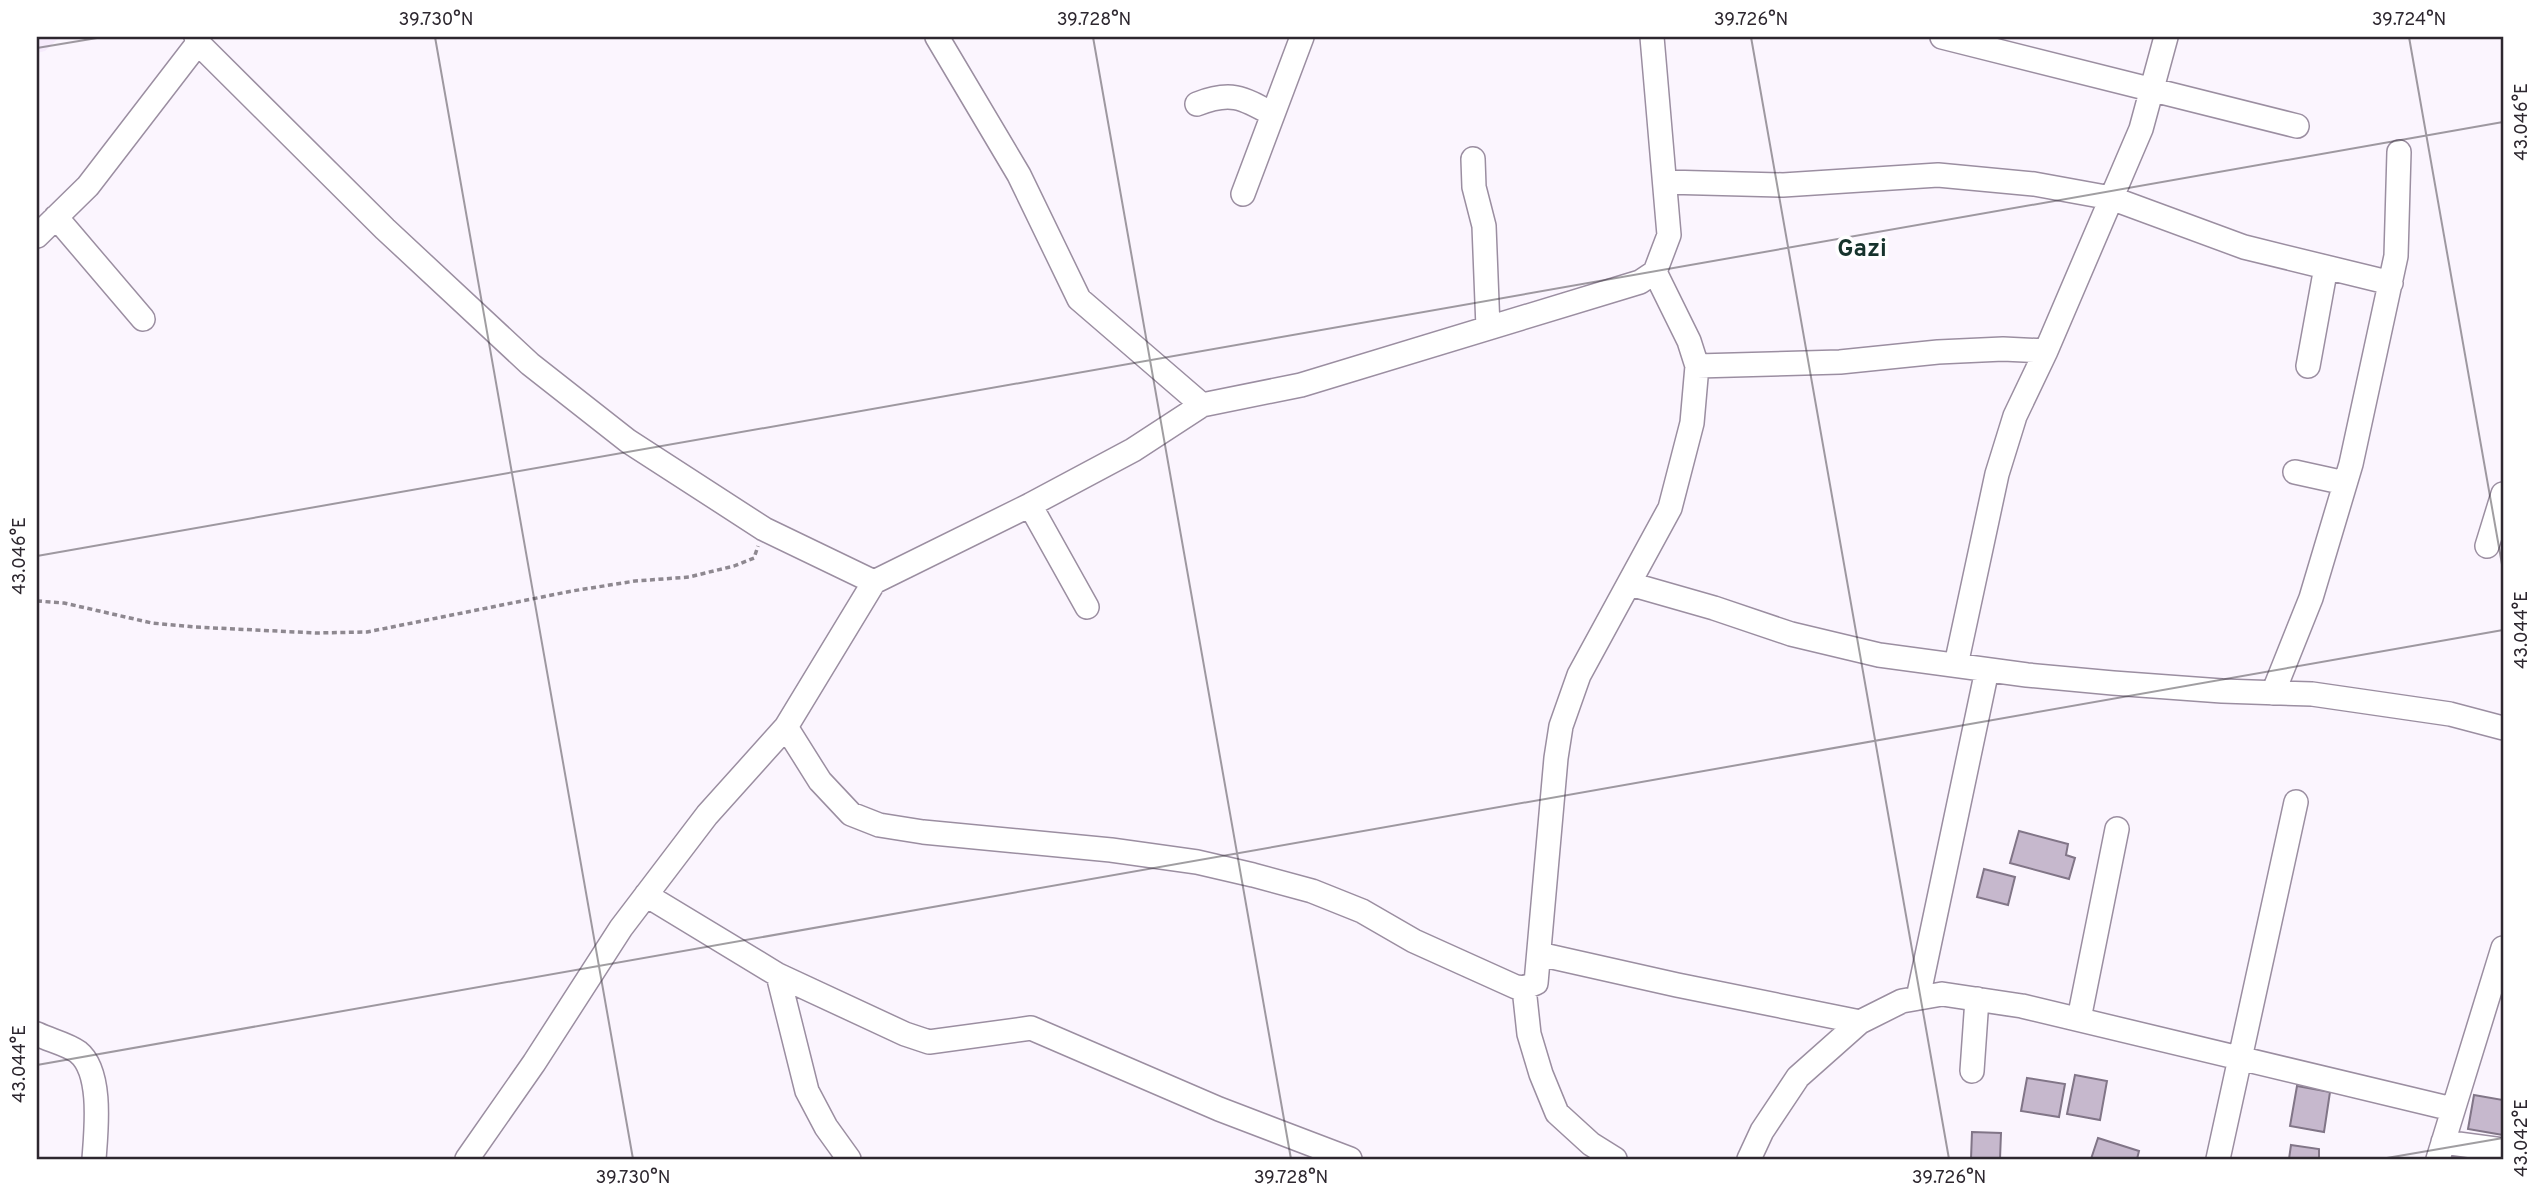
<svg xmlns="http://www.w3.org/2000/svg" width="2540" height="1196" font-family="Overpass,sans-serif">
	<rect width="100%" height="100%" fill="#fbf5fe"/>
	<path fill="#f6ebfc" d="M 37,37 L 60,37 L 45,51 L 37,53 Z"/>
	<path fill="#c6b8cd" stroke="#817587" stroke-width="2" d="M 2019,831 L 2068,844 L 2066,855 L 2075,858 L 2069,879 L 2010,863 Z
		M 1984,869 L 2015,877 L 2008,905 L 1977,897 Z
		M 2075,1075 L 2107,1081 L 2100,1120 L 2067,1114 Z
		M 2027,1078 L 2065,1084 L 2059,1117 L 2021,1111 Z
		M 2297,1086 L 2330,1092 L 2324,1132 L 2290,1126 Z
		M 2474,1095 L 2503,1100 L 2503,1135 L 2468,1129 Z
		M 1972,1132 L 2001,1133 L 2000,1159 L 1971,1159 Z
		M 2098,1138 L 2139,1151 L 2137,1159 L 2091,1159 Z
		M 2291,1145 L 2319,1149 L 2319,1159 L 2289,1159 Z"/>
	<g fill="none" stroke-linecap="round" stroke-linejoin="round">
		<g stroke="#9b8ea1" stroke-width="26">
			<path id="minor" d="M 196,37 L 198,43 L 385,229 L 530,364 L 628,441 L 764,529 L 874,582
				M 937,37 L 1019,175 L 1079,299 L 1202,405
				M 1942,37 L 2297,126
				M 1197,104 C 1230,91 1242,97 1272,114
				M 1473,159 L 1474,187 L 1484,226 L 1488,328
				M 1665,182 L 1783,185 L 1938,175 L 2034,184 L 2111,198 L 2244,247 L 2391,283
				M 1243,194 L 1302,37
				M 56,217 L 143,319
				M 37,236 L 88,186 L 198,43
				M 1697,366 L 1840,362 L 1938,352 L 2003,349 L 2046,351
				M 2308,366 L 2326,267
				M 2295,472 L 2345,483
				M 1030,505 L 1087,607
				M 2487,546 L 2503,494
				M 1630,584 L 1714,608 L 1791,634 L 1879,655 L 2027,675 L 2113,683 L 2222,691 L 2312,694 L 2450,714 L 2503,728
				M 1956,665 L 1997,474 L 2015,416 L 2046,351 L 2141,129 L 2166,37
				M 2273,693 L 2311,598 L 2351,464 L 2396,256 L 2399,152
				M 786,727 L 820,781 L 851,814 L 879,825 L 923,832 L 1111,850 L 1197,862 L 1253,875 L 1312,891 L 1362,911 L 1414,941 L 1516,987 L 1524,988 L 1536,983 L 1556,758 L 1561,726 L 1579,675 L 1670,508 L 1692,423 L 1697,366 L 1689,341 L 1655,272
				M 646,895 L 778,975 L 905,1034 L 929,1042 L 1031,1028 L 1219,1109 L 1350,1159
				M 1539,954 L 1677,985 L 1860,1022
				M 778,975 L 807,1091 L 826,1127 L 849,1159
				M 1524,988 L 1529,1034 L 1541,1074 L 1557,1113 L 1591,1144 L 1615,1159
				M 1918,998 L 1987,670
				M 2079,1019 L 2117,829
				M 37,1034 C 49,1040 67,1044 78,1052 C 103,1072 96,1131 94,1159
				M 1972,1071 L 1977,999
				M 2443,1142 L 2503,1150
				M 467,1159 L 534,1063 L 621,928 L 707,815 L 786,727 L 874,582 L 1030,505 L 1133,450 L 1202,405 L 1301,385 L 1640,282 L 1655,272 L 1669,235 L 1652,37
				M 1749,1159 L 1762,1131 L 1798,1077 L 1860,1022 L 1902,1001 L 1942,994 L 2022,1006 L 2452,1109
				M 2218,1159 L 2296,802
				M 2438,1159 L 2503,948"/>
		</g>
		<path stroke="#8e8890" stroke-width="3.5" stroke-dasharray="5 3.5" stroke-linecap="butt" d="M 37,601 L 64,603 L 152,623 L 195,627 L 317,633 L 367,632 L 572,591 L 635,581 L 689,577 L 734,566 L 754,558 L 758,546"/>
		<use href="#minor" stroke="#fff" stroke-width="23"/>
	</g>
	<path fill="none" stroke="#2d272f" stroke-width="2" stroke-opacity="0.45" d="M 435,37 L 633,1159M 1093,37 L 1291,1159M 1751,37 L 1949,1159M 2409,37 L 2503,570M 37,48 L 103,37M 37,556 L 2503,122M 37,1065 L 2503,630M 2381,1159 L 2503,1138"/>
	<g text-anchor="middle" dominant-baseline="central" stroke-width="7" stroke-linejoin="round" paint-order="stroke">
		<g font-size="24" font-weight="bold" fill="#16342c" stroke="#fff">
			<text x="1862" y="250">Gazi</text>
		</g>
	</g>
	<rect width="2540" height="1196" fill="none" stroke="#ffffff" stroke-width="77"/>
	<rect x="38" y="38" width="2464" height="1120" fill="none" stroke="#2d272f" stroke-width="2.5"/>
	<g font-size="18" text-anchor="middle" fill="#2d272f">
		<text x="436" y="25">39.730°N</text>
		<text x="1094" y="25">39.728°N</text>
		<text x="1751" y="25">39.726°N</text>
		<text x="2409" y="25">39.724°N</text>
		<text transform="translate(2521 122) rotate(-90)" y="6">43.046°E</text>
		<text transform="translate(19 556) rotate(-90)" y="6">43.046°E</text>
		<text transform="translate(2521 630) rotate(-90)" y="6">43.044°E</text>
		<text transform="translate(19 1064) rotate(-90)" y="6">43.044°E</text>
		<text transform="translate(2521 1138) rotate(-90)" y="6">43.042°E</text>
		<text x="633" y="1183">39.730°N</text>
		<text x="1291" y="1183">39.728°N</text>
		<text x="1949" y="1183">39.726°N</text>
	</g>
</svg>
